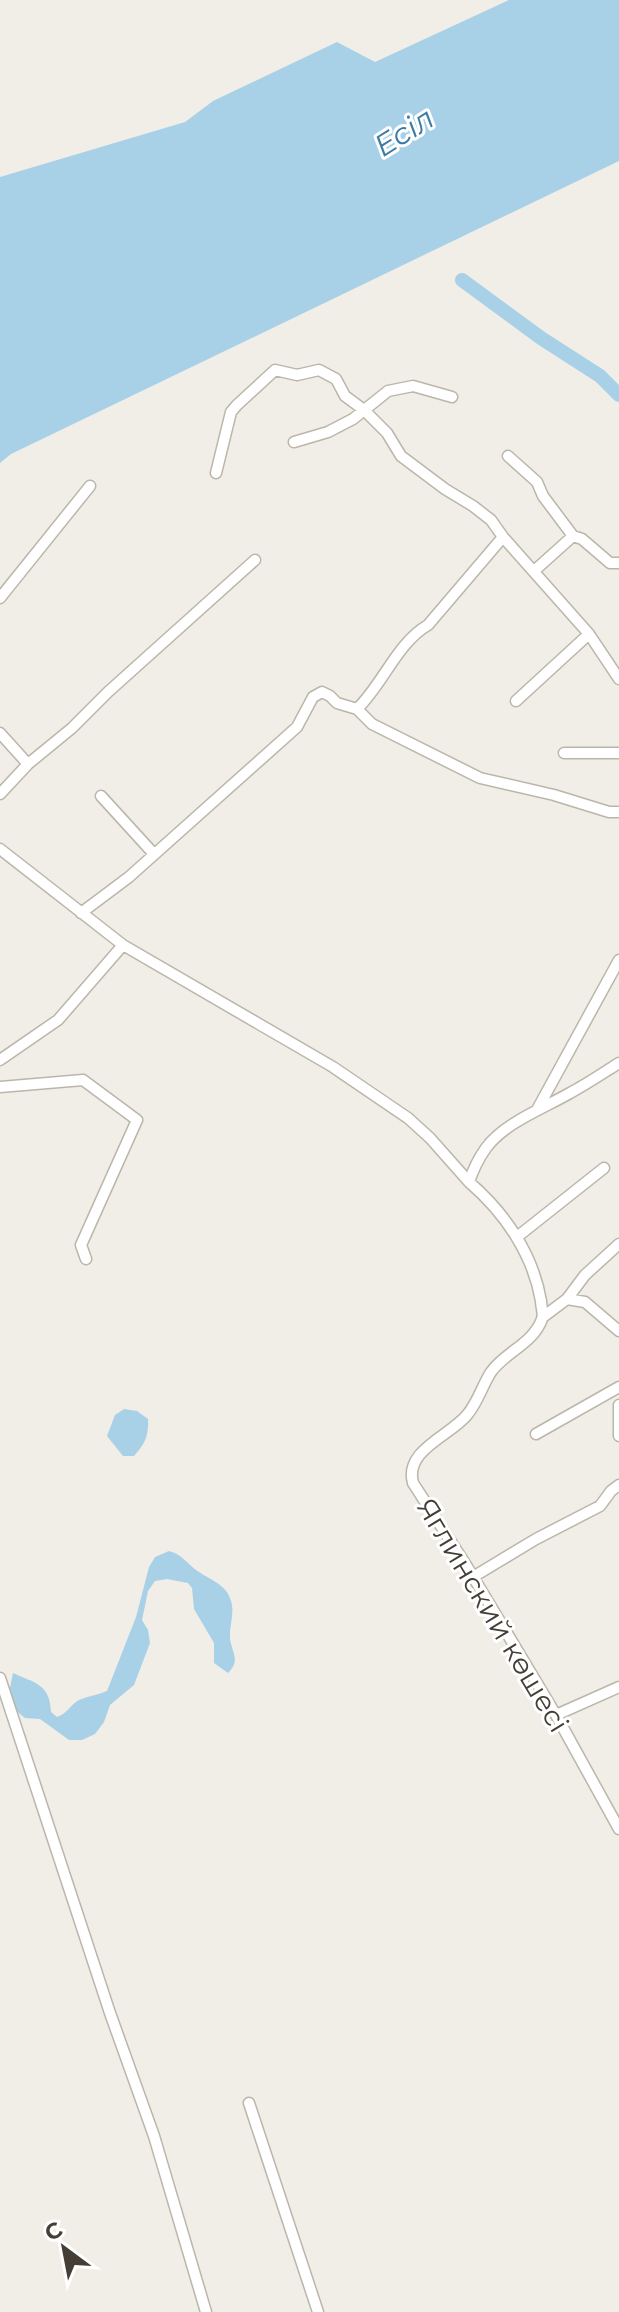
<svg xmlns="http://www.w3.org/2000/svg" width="619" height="2312" font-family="Montserrat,sans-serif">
	<rect width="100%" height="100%" fill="#f1eee7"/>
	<path fill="#a8d1e8" d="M 509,0 L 619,0 L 619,161 L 11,454 L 0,463 L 0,177 L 185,122 L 213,101 L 337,42 L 375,62 Z
		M 124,1409 L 137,1411 L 148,1419 C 149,1435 145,1444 134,1456 L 123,1456 L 107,1436 L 115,1415 Z
		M 169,1551 C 182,1554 188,1565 199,1572 C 211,1580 227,1585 231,1601 C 235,1613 229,1626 230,1639 C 232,1653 241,1660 228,1673 L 214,1663 L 214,1643 L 194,1609 L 192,1588 L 188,1583 L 167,1579 L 155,1581 L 148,1591 L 142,1620 L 148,1630 L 150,1643 L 134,1685 L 110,1705 L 104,1722 L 95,1734 L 82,1740 L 69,1740 L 40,1719 L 25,1718 L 15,1710 L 9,1693 L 13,1673 C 35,1683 50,1684 51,1712 L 57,1717 C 67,1714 70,1705 79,1700 C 88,1696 98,1695 107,1691 L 136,1617 L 149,1567 L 155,1557 Z"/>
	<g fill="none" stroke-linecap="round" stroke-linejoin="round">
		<path stroke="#a8d1e8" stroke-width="14" d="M 462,280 L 541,338 L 600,376 L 619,395"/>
		<g stroke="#bcb5aa" stroke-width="13">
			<path id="street" d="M 294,442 L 328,432 L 353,419 L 388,391 L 413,386 L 452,397
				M 508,456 L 537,482 L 543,496 L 573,536 L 582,539 L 610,563 L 619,563
				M 216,473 L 231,412 L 237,405 L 275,370 L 297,375 L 319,370 L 336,379 L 345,396 L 364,410 L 387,433 L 401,456 L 445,489 L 473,506 L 491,520 L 503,537 L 589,634 L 619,679
				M 534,571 L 573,536
				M 0,598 L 90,486
				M 516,701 L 589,634
				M 357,709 L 372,724 L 480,778 L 554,795 L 609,812 L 619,812
				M 0,733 L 28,764
				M 564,753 L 619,753
				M 0,794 L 28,764 L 72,728 L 108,692 L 255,560
				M 101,796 L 153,853
				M 0,849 L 123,945 L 333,1067 L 408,1118 L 430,1138 L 469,1182
				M 81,913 L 129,877 L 297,727 L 313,697 L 322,692 L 330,696 L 337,703 L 357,709 C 383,684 397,643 428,625 L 503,537
				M 0,1060 L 58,1020 L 123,945
				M 619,1063 C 603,1073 587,1084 570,1093 C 544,1108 504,1123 486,1148 C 478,1159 473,1170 469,1182 C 505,1213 533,1254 541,1301 C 541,1307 544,1314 542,1319 C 533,1344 505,1352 491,1372 C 482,1386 478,1402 467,1415 C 450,1436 404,1450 413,1483 L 466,1565 L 556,1715 L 619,1829
				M 0,1087 L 83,1080 L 137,1120 L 81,1245 L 86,1259
				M 538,1108 L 619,960
				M 517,1237 L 604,1168
				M 567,1299 L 585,1302 L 619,1331
				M 543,1317 L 567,1299 L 585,1275 L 619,1244
				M 619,1405 L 619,1436
				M 536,1434 L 619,1387
				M 473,1577 L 536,1539 L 600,1506 L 611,1491 L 619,1485
				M 0,1678 L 110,2013 L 154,2136 L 206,2312
				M 556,1715 L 619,1687
				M 249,2103 L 318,2312"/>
		</g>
		<use href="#street" stroke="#fff" stroke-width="10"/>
	</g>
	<g text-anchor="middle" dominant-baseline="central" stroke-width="6" stroke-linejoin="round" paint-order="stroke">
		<g font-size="28" fill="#443e36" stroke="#fff">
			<text transform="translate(493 1615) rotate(59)">Яглинский көшесі</text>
		</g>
		<g font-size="30" font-style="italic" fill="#3b7ba4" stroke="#fff">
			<text transform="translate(404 132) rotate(-32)">Есіл</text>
		</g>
	</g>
	<g transform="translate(64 2248) rotate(328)" stroke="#ffffff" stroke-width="6" paint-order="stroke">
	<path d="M0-6L14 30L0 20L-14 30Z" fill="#443e36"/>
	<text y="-12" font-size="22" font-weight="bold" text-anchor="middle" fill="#443e36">С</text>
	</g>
</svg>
